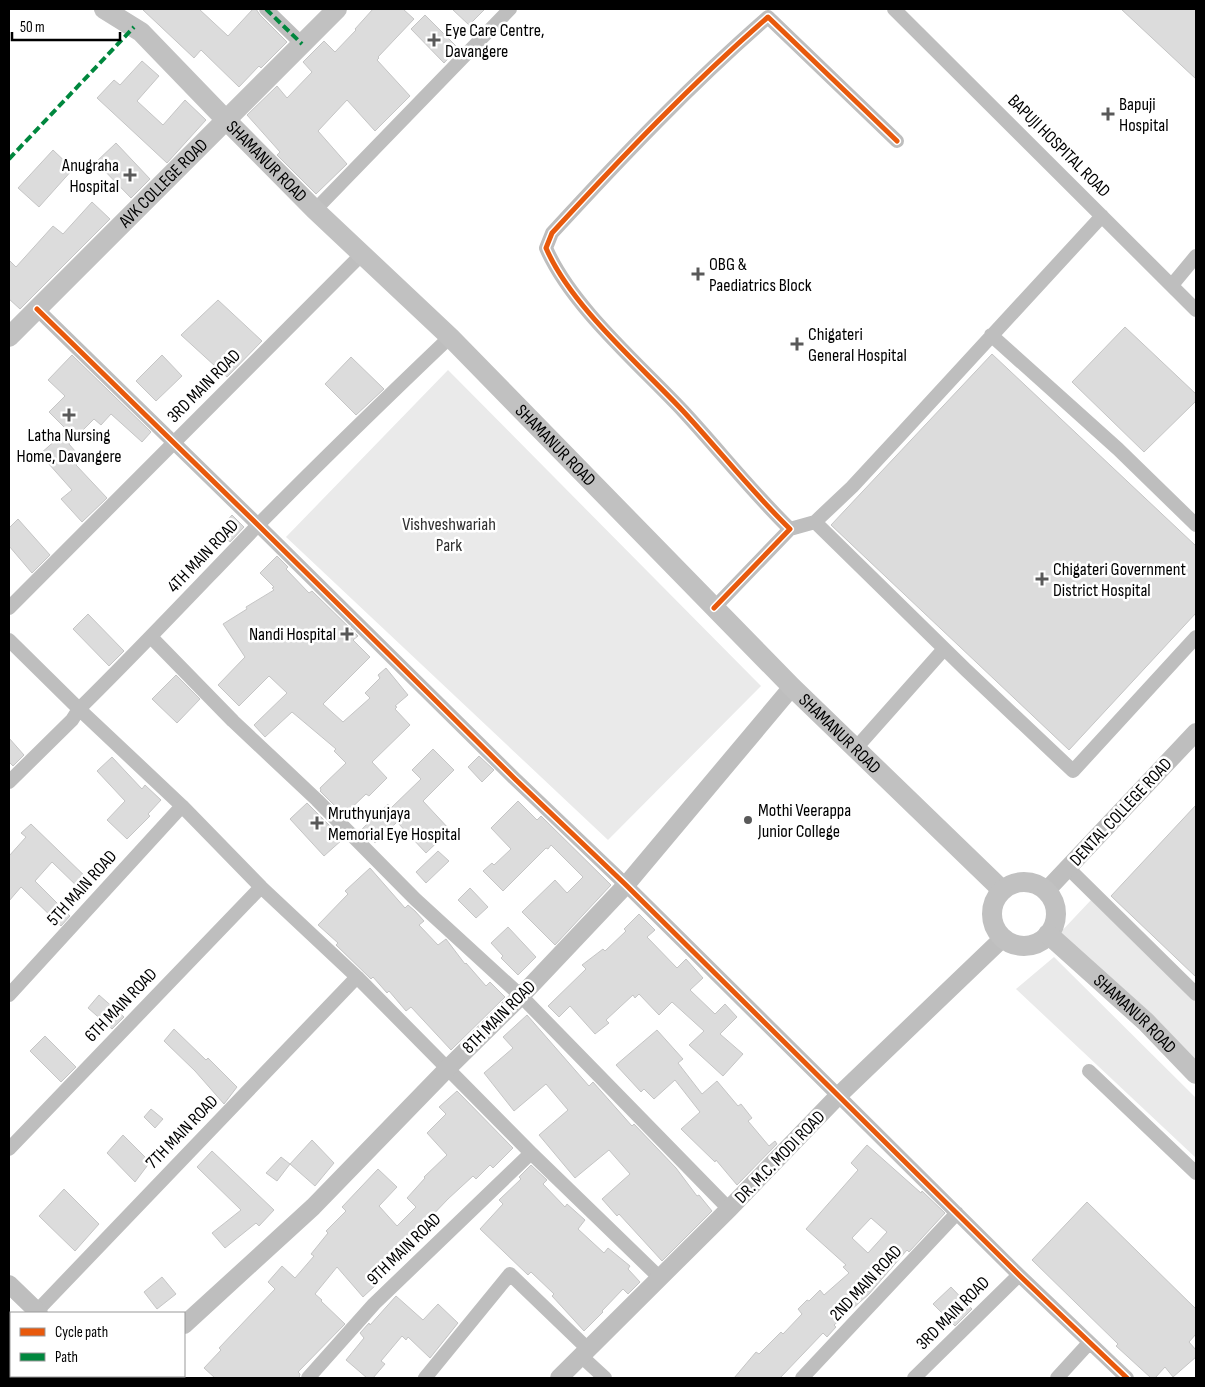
<svg xmlns="http://www.w3.org/2000/svg" width="1205" height="1387" font-family="'Sofia Sans Condensed',sans-serif">
	<rect width="100%" height="100%" fill="#fff"/>
	<path fill="#eaeaea" d="M 448,370 L 761,686 L 608,840 L 286,537 Z
		M 1091,900 L 1196,1002 L 1196,1074 L 1057,936 Z
		M 1054,957 L 1196,1098 L 1196,1158 L 1016,989 Z"/>
	<path fill="#dcdcdc" stroke="#c5c5c5" fill-rule="evenodd" d="M 142,9 L 199,9 L 228,36 L 253,9 L 256,9 L 260,15 L 287,42 L 261,68 L 259,66 L 239,87 L 201,50 L 194,58 Z
		M 373,9 L 403,9 L 414,19 L 378,57 L 379,58 L 377,60 L 410,96 L 375,131 L 347,100 L 318,131 L 347,164 L 316,194 L 277,155 L 280,152 L 247,115 L 277,86 L 287,98 L 312,72 L 303,62 L 324,41 L 335,52 L 356,30 L 355,29 Z
		M 452,9 L 485,9 L 469,25 Z
		M 1121,9 L 1196,9 L 1196,79 Z
		M 425,15 L 458,48 L 444,63 L 411,29 Z
		M 142,61 L 159,76 L 137,101 L 163,125 L 185,100 L 206,120 L 167,163 L 97,98 L 114,80 L 120,85 Z
		M 116,143 L 150,179 L 131,198 L 96,162 Z
		M 53,150 L 73,169 L 39,207 L 18,188 Z
		M 92,202 L 110,219 L 20,309 L 9,299 L 9,260 L 16,267 L 53,226 L 63,234 Z
		M 218,300 L 262,341 L 227,377 L 181,335 Z
		M 1125,327 L 1196,394 L 1196,401 L 1144,452 L 1072,382 Z
		M 992,354 L 1196,546 L 1196,613 L 1069,750 L 831,525 Z
		M 72,355 L 151,432 L 142,442 L 111,414 L 101,425 L 94,419 L 69,444 L 82,459 L 76,465 L 107,498 L 82,522 L 61,499 L 72,490 L 40,454 L 67,430 L 49,412 L 65,396 L 48,380 Z
		M 162,355 L 182,376 L 156,401 L 136,381 Z
		M 351,357 L 384,389 L 356,415 L 325,384 Z
		M 232,515 L 244,527 L 230,542 L 218,531 Z
		M 18,519 L 50,555 L 32,573 L 9,546 L 9,528 Z
		M 277,556 L 288,567 L 286,569 L 309,593 L 312,591 L 358,636 L 353,640 L 370,657 L 323,704 L 343,722 L 370,698 L 365,693 L 380,678 L 378,675 L 386,668 L 408,695 L 395,706 L 397,707 L 395,709 L 410,725 L 372,762 L 387,778 L 369,796 L 366,794 L 344,815 L 320,791 L 321,790 L 320,788 L 346,763 L 334,751 L 336,749 L 292,712 L 265,737 L 254,725 L 287,693 L 269,676 L 239,706 L 218,685 L 245,657 L 223,624 L 247,609 L 246,607 L 274,590 L 272,588 L 274,587 L 260,573 Z
		M 88,614 L 124,651 L 109,666 L 73,629 Z
		M 176,675 L 200,699 L 177,723 L 152,699 Z
		M 9,738 L 24,755 L 13,766 L 9,762 Z
		M 433,749 L 454,770 L 423,801 L 450,830 L 426,853 L 397,822 L 375,843 L 362,829 L 388,804 L 391,808 L 421,779 L 412,770 Z
		M 479,756 L 494,770 L 482,782 L 468,767 Z
		M 112,757 L 142,789 L 145,785 L 161,800 L 148,814 L 150,816 L 127,839 L 107,820 L 125,801 L 97,771 Z
		M 518,801 L 537,820 L 541,816 L 611,885 L 555,945 L 522,912 L 555,880 L 567,893 L 583,877 L 551,845 L 548,849 L 546,848 L 503,891 L 483,871 L 492,863 L 494,865 L 511,849 L 491,828 Z
		M 307,803 L 343,839 L 324,856 L 290,819 Z
		M 1196,805 L 1196,977 L 1111,896 Z
		M 31,824 L 91,882 L 82,891 L 52,862 L 35,881 L 70,916 L 61,926 L 21,887 L 9,901 L 9,856 L 26,837 L 21,833 Z
		M 438,851 L 449,861 L 426,883 L 416,872 Z
		M 370,868 L 405,908 L 408,905 L 415,911 L 424,921 L 419,925 L 438,945 L 446,939 L 465,964 L 466,963 L 486,986 L 490,982 L 505,997 L 451,1050 L 411,1007 L 406,1011 L 389,991 L 387,993 L 373,977 L 371,979 L 336,945 L 338,943 L 318,925 L 348,894 L 345,891 Z
		M 470,888 L 488,907 L 476,918 L 458,900 Z
		M 639,914 L 655,930 L 647,937 L 677,968 L 686,959 L 703,978 L 690,990 L 715,1014 L 725,1004 L 737,1017 L 720,1034 L 743,1054 L 723,1076 L 689,1045 L 704,1031 L 672,1002 L 659,1015 L 639,994 L 635,998 L 633,995 L 606,1020 L 609,1023 L 595,1034 L 570,1006 L 559,1017 L 548,1006 L 586,969 L 582,965 L 603,949 L 605,951 L 626,931 L 624,929 Z
		M 508,927 L 536,957 L 518,975 L 501,958 L 503,956 L 491,943 Z
		M 99,995 L 124,1017 L 112,1029 L 88,1008 Z
		M 527,1015 L 589,1086 L 593,1082 L 632,1126 L 634,1124 L 676,1168 L 697,1196 L 699,1195 L 712,1211 L 662,1261 L 619,1214 L 617,1216 L 602,1199 L 630,1174 L 609,1150 L 575,1178 L 539,1135 L 568,1110 L 546,1084 L 514,1111 L 484,1073 L 513,1048 L 503,1037 Z
		M 174,1029 L 206,1060 L 208,1058 L 237,1087 L 224,1104 L 195,1071 L 164,1041 Z
		M 657,1030 L 683,1059 L 678,1063 L 702,1094 L 717,1081 L 738,1106 L 741,1104 L 752,1118 L 748,1121 L 769,1146 L 775,1141 L 777,1144 L 737,1185 L 716,1160 L 715,1162 L 681,1129 L 700,1112 L 675,1080 L 654,1099 L 644,1089 L 641,1092 L 616,1065 Z
		M 45,1036 L 76,1067 L 61,1082 L 30,1051 Z
		M 457,1091 L 513,1148 L 493,1168 L 490,1165 L 476,1179 L 473,1176 L 448,1199 L 426,1222 L 429,1225 L 420,1234 L 419,1232 L 373,1279 L 377,1284 L 363,1297 L 337,1267 L 315,1294 L 322,1300 L 321,1301 L 345,1324 L 298,1372 L 300,1374 L 299,1378 L 215,1378 L 204,1368 L 221,1350 L 219,1348 L 275,1289 L 268,1282 L 282,1266 L 295,1278 L 314,1256 L 311,1254 L 328,1233 L 326,1231 L 346,1211 L 342,1207 L 378,1169 L 397,1187 L 379,1206 L 397,1226 L 416,1207 L 407,1198 L 425,1178 L 424,1177 L 447,1155 L 427,1133 L 446,1114 L 439,1107 Z
		M 151,1109 L 163,1119 L 155,1128 L 144,1117 Z
		M 123,1135 L 150,1162 L 135,1182 L 107,1153 Z
		M 312,1140 L 334,1163 L 315,1186 L 290,1164 Z
		M 867,1145 L 921,1193 L 922,1191 L 945,1213 L 909,1252 L 907,1250 L 869,1294 L 834,1325 L 836,1327 L 827,1337 L 823,1333 L 780,1378 L 734,1378 L 756,1352 L 759,1354 L 781,1332 L 783,1334 L 802,1314 L 798,1309 L 807,1300 L 809,1301 L 820,1290 L 824,1295 L 849,1273 L 843,1267 L 846,1265 L 806,1229 L 858,1170 L 851,1163 ZM 871,1218 L 887,1232 L 868,1253 L 852,1238 Z
		M 212,1151 L 274,1210 L 259,1226 L 256,1223 L 225,1248 L 212,1233 L 241,1210 L 197,1167 Z
		M 281,1157 L 290,1164 L 277,1181 L 266,1173 Z
		M 531,1165 L 547,1180 L 543,1184 L 565,1207 L 567,1204 L 585,1220 L 578,1229 L 604,1253 L 608,1248 L 630,1266 L 628,1269 L 640,1282 L 628,1294 L 623,1289 L 602,1311 L 603,1312 L 584,1331 L 552,1296 L 554,1294 L 531,1272 L 528,1275 L 480,1229 L 503,1204 L 499,1200 L 521,1179 L 519,1177 Z
		M 64,1189 L 99,1224 L 75,1251 L 39,1216 Z
		M 1087,1202 L 1196,1309 L 1196,1334 L 1189,1342 L 1196,1350 L 1196,1357 L 1173,1377 L 1165,1367 L 1155,1378 L 1151,1378 L 1116,1346 L 1118,1344 L 1032,1260 Z
		M 162,1277 L 176,1294 L 157,1309 L 144,1292 Z
		M 951,1287 L 972,1309 L 955,1326 L 933,1304 Z
		M 396,1296 L 423,1320 L 438,1304 L 458,1323 L 430,1358 L 408,1337 L 406,1340 L 402,1336 L 381,1361 L 385,1364 L 373,1378 L 367,1378 L 346,1360 L 364,1338 L 360,1333 L 369,1323 L 370,1325 Z"/>
	<g fill="none" stroke-linecap="round" stroke-linejoin="round">
		<path stroke="#bebebe" stroke-width="14" d="M 266,9 L 302,44
			M 894,9 L 1196,310
			M 315,210 L 510,9
			M 1172,285 L 1196,256
			M 37,309 L 258,525 L 515,779 L 626,885 L 1019,1275 L 1127,1378
			M 991,335 L 1118,449 L 1196,525
			M 815,522 L 852,487 L 903,432 L 1102,216
			M 790,529 L 815,522 L 965,669 L 1073,771 L 1196,637
			M 9,608 L 362,254
			M 714,608 L 790,529 C 752,492 719,450 683,411 C 639,364 571,306 546,248 L 552,233 C 621,158 691,84 768,17 L 897,141
			M 151,637 L 233,721 L 317,800 L 415,899 L 521,996 L 729,1209
			M 9,640 L 79,709 L 182,806 L 261,887 L 357,977 L 531,1153 L 659,1277
			M 856,748 L 944,649
			M 9,782 L 72,720 L 79,709 C 140,649 199,586 258,525 C 321,461 385,399 450,337
			M 1068,868 L 1196,994
			M 9,995 L 182,806
			M 1089,1071 L 1196,1173
			M 9,1149 L 261,887
			M 35,1313 L 357,977
			M 9,1340 L 11,1338
			M 581,1356 L 605,1378
			M 308,1378 L 374,1304 L 531,1153
			M 425,1378 L 510,1274 L 589,1350
			M 802,1378 L 957,1213
			M 914,1378 L 1019,1275
			M 1057,1378 L 1089,1343"/>
		<path stroke="#bebebe" stroke-width="18" d="M 1046,891 L 1196,732
			M 9,1284 L 39,1313
			M 184,1325 L 313,1207 L 447,1069 L 521,996 L 626,885 L 792,687
			M 101,1376 L 104,1378
			M 134,1378 L 137,1376
			M 559,1378 L 729,1209 L 838,1096 L 1003,938"/>
		<g stroke="#c1c1c1" stroke-width="20">
			<path id="s1" d="M 104,9 L 141,32 L 226,120 L 315,210 L 450,337 L 792,687 L 1002,890"/>
			<path id="s2" d="M 9,337 L 337,9"/>
			<circle cx="1024" cy="914" r="32"/>
			<path id="s3" d="M 1048,934 L 1146,1022 L 1196,1074"/>
		</g>
		<path stroke="#00873e" stroke-width="4" stroke-dasharray="8 4" stroke-linecap="butt" d="M 266,9 L 302,44
			M 9,159 L 134,27"/>
		<g stroke="#fff" stroke-width="8">
			<path id="cycleway" d="M 37,309 L 258,525 L 515,779 L 626,885 L 1019,1275 L 1127,1378
				M 714,608 L 790,529 C 752,492 719,450 683,411 C 639,364 571,306 546,248 L 552,233 C 621,158 691,84 768,17 L 897,141"/>
		</g>
		<use href="#cycleway" stroke="#e8590c" stroke-width="5"/>
	</g>
	<g fill="#595959" stroke="#fff" stroke-width="2">
		<path d="M431.5 32.5h5v5h5v5h-5v5h-5v-5h-5v-5h5z"/>
		<path d="M1105.5 106.5h5v5h5v5h-5v5h-5v-5h-5v-5h5z"/>
		<path d="M127.5 167.5h5v5h5v5h-5v5h-5v-5h-5v-5h5z"/>
		<path d="M695.5 266.5h5v5h5v5h-5v5h-5v-5h-5v-5h5z"/>
		<path d="M794.5 336.5h5v5h5v5h-5v5h-5v-5h-5v-5h5z"/>
		<path d="M66.5 407.5h5v5h5v5h-5v5h-5v-5h-5v-5h5z"/>
		<path d="M1039.5 571.5h5v5h5v5h-5v5h-5v-5h-5v-5h5z"/>
		<path d="M344.5 626.5h5v5h5v5h-5v5h-5v-5h-5v-5h5z"/>
		<circle cx="748" cy="820" r="5"/>
		<path d="M314.5 815.5h5v5h5v5h-5v5h-5v-5h-5v-5h5z"/>
	</g>
	<g text-anchor="middle" dominant-baseline="central" stroke-width="5" stroke-linejoin="round" paint-order="stroke">
		<g font-size="18" fill="#000" stroke="#fff" text-anchor="start">
			<text x="445" y="30">Eye Care Centre,<tspan x="445" dy="21">Davangere</tspan></text>
			<text x="1119" y="104">Bapuji<tspan x="1119" dy="21">Hospital</tspan></text>
			<text x="119" y="165" text-anchor="end">Anugraha<tspan x="119" dy="21">Hospital</tspan></text>
			<text x="709" y="264">OBG &amp;<tspan x="709" dy="21">Paediatrics Block</tspan></text>
			<text x="808" y="334">Chigateri<tspan x="808" dy="21">General Hospital</tspan></text>
			<text x="69" y="435" text-anchor="middle">Latha Nursing<tspan x="69" dy="21">Home, Davangere</tspan></text>
			<text x="1053" y="569">Chigateri Government<tspan x="1053" dy="21">District Hospital</tspan></text>
			<text x="336" y="634" text-anchor="end">Nandi Hospital</text>
			<text x="758" y="810">Mothi Veerappa<tspan x="758" dy="21">Junior College</tspan></text>
			<text x="328" y="813">Mruthyunjaya<tspan x="328" dy="21">Memorial Eye Hospital</tspan></text>
		</g>
		<g font-size="18" fill="#000" stroke="#fff">
			<text transform="translate(1059 146) rotate(45)">BAPUJI HOSPITAL ROAD</text>
			<text stroke="none"><textPath href="#s1" startOffset="224">SHAMANUR ROAD</textPath></text>
			<text stroke="none"><textPath href="#s2" startOffset="218">AVK COLLEGE ROAD</textPath></text>
			<text transform="translate(204 386) rotate(-45)">3RD MAIN ROAD</text>
			<text stroke="none"><textPath href="#s1" startOffset="629">SHAMANUR ROAD</textPath></text>
			<text transform="translate(203 556) rotate(-46)">4TH MAIN ROAD</text>
			<text stroke="none"><textPath href="#s1" startOffset="1034">SHAMANUR ROAD</textPath></text>
			<text transform="translate(1121 812) rotate(-47)">DENTAL COLLEGE ROAD</text>
			<text transform="translate(82 888) rotate(-48)">5TH MAIN ROAD</text>
			<text transform="translate(121 1005) rotate(-46)">6TH MAIN ROAD</text>
			<text stroke="none"><textPath href="#s3" startOffset="118">SHAMANUR ROAD</textPath></text>
			<text transform="translate(499 1017) rotate(-45)">8TH MAIN ROAD</text>
			<text transform="translate(182 1132) rotate(-46)">7TH MAIN ROAD</text>
			<text transform="translate(780 1157) rotate(-46)">DR. M.C. MODI ROAD</text>
			<text transform="translate(404 1249) rotate(-44)">9TH MAIN ROAD</text>
			<text transform="translate(866 1283) rotate(-47)">2ND MAIN ROAD</text>
			<text transform="translate(953 1313) rotate(-45)">3RD MAIN ROAD</text>
		</g>
		<g font-size="18" fill="#2f2f2f" stroke="#fff">
			<text x="449" y="524">Vishveshwariah<tspan x="449" dy="21">Park</tspan></text>
		</g>
	</g>
	<rect width="1205" height="1387" fill="none" stroke="#000000" stroke-width="20"/>
	<rect x="10" y="1312" width="175" height="65" fill="#ffffff" stroke="#999999"/>
	<rect x="20" y="1328" width="25" height="8" fill="#e8590c" stroke="#999999"/>
	<text x="55" y="1337" font-size="15" fill="#000000">Cycle path</text>
	<rect x="20" y="1353" width="25" height="8" fill="#00873e" stroke="#999999"/>
	<text x="55" y="1362" font-size="15" fill="#000000">Path</text>
	<path d="M12 32v8h108v-8" fill="none" stroke="#000000" stroke-width="2.5"/>
	<text x="20" y="32" font-size="15" fill="#000000" stroke="#ffffff" stroke-width="4" paint-order="stroke">50 m</text>
</svg>
